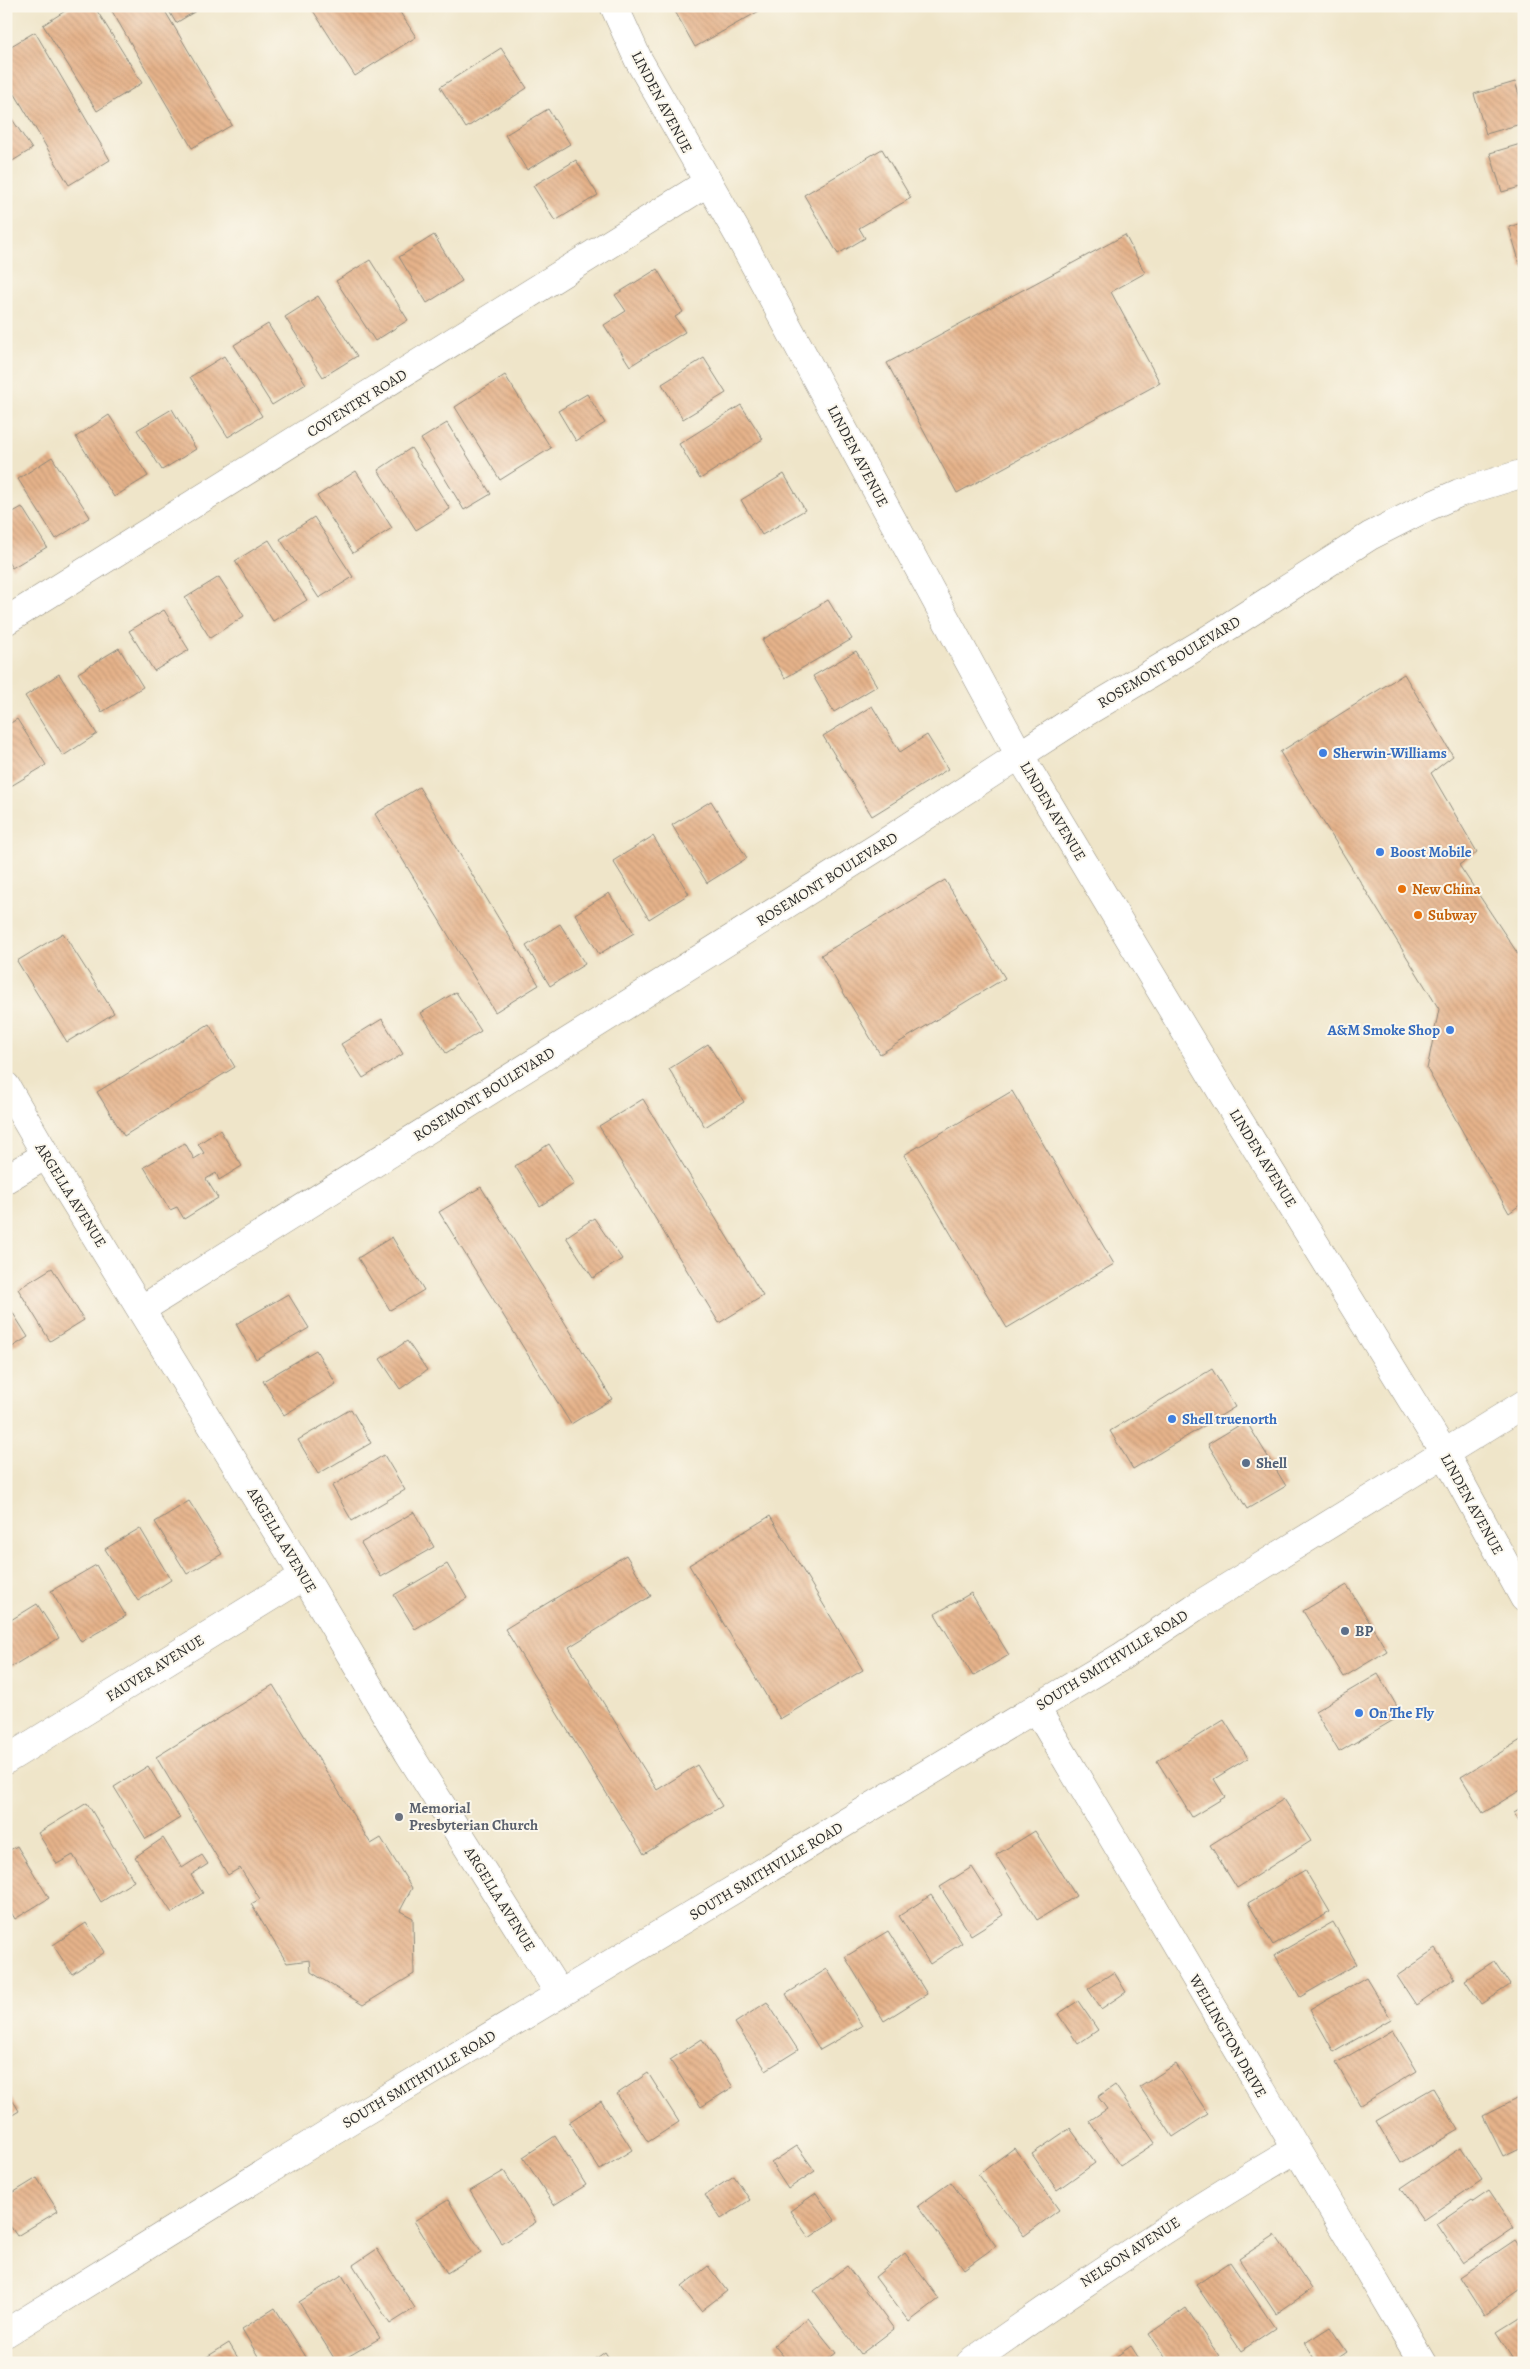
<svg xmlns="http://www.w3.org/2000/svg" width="1530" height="2369" font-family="Alegreya,serif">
	<defs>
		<pattern id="building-back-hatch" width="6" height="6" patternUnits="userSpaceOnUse" patternTransform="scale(1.25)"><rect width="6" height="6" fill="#e5b28a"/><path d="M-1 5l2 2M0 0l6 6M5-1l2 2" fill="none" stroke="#c59977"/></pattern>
	</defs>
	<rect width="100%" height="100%" fill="#fbf7ec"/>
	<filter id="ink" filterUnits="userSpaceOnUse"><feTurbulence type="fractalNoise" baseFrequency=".02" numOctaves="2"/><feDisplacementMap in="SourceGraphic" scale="10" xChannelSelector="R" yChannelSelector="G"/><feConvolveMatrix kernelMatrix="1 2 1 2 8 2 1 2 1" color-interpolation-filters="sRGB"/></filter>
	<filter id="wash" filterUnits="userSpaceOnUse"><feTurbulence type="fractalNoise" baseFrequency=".0096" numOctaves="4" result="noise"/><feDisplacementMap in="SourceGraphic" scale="20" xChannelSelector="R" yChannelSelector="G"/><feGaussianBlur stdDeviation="1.12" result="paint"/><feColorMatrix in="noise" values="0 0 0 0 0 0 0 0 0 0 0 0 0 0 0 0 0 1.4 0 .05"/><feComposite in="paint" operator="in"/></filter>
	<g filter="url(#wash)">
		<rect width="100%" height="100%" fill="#efe5c9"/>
		<g id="blocks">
			<path fill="url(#building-back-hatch)" d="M 73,6 L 94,6 L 142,83 L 97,111 L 43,25 Z
				M 109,6 L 162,6 L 232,125 L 192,148 Z
				M 166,6 L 204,6 L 176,23 Z
				M 310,6 L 396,6 L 416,37 L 355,76 Z
				M 672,6 L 768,6 L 695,47 Z
				M 35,32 L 110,160 L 69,185 L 6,79 L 6,49 Z
				M 501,48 L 527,88 L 466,128 L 440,87 Z
				M 1515,82 L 1524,110 L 1524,123 L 1486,134 L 1474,94 Z
				M 548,109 L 570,144 L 527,170 L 505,135 Z
				M 6,110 L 32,149 L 6,165 Z
				M 1524,143 L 1524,186 L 1502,192 L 1490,153 Z
				M 882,149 L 911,198 L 859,228 L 865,238 L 838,254 L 804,195 Z
				M 576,160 L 598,195 L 555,221 L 533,186 Z
				M 1524,222 L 1524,266 L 1521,267 L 1509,227 Z
				M 434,235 L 462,281 L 427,303 L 399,257 Z
				M 1125,235 L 1145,273 L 1111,292 L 1160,383 L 957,493 L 887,363 Z
				M 370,260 L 408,320 L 375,341 L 336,281 Z
				M 657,269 L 683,312 L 675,317 L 685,332 L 630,366 L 604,325 L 626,311 L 615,295 Z
				M 318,296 L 357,356 L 323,377 L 285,317 Z
				M 268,324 L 306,384 L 272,405 L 234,345 Z
				M 224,356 L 262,416 L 228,437 L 190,377 Z
				M 704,358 L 726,393 L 683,419 L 662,384 Z
				M 505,375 L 551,448 L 500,480 L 455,407 Z
				M 587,394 L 605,423 L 576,441 L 558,411 Z
				M 741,405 L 763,439 L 700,479 L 679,444 Z
				M 172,409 L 196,449 L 162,470 L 137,430 Z
				M 109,415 L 148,476 L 114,497 L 76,437 Z
				M 447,423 L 491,494 L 464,510 L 421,439 Z
				M 411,448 L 450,509 L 416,530 L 378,470 Z
				M 52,457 L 90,517 L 56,539 L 18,479 Z
				M 356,471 L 392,528 L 353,553 L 317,496 Z
				M 784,474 L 805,510 L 762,535 L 741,500 Z
				M 22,507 L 47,547 L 12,568 L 6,559 L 6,516 Z
				M 314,517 L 353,577 L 319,598 L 280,539 Z
				M 269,540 L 307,600 L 273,621 L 235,561 Z
				M 219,577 L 244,616 L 210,638 L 185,598 Z
				M 828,600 L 852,639 L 785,678 L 762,640 Z
				M 164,610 L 189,650 L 154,671 L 129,631 Z
				M 119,648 L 143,687 L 102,712 L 78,673 Z
				M 856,651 L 877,686 L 834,712 L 813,676 Z
				M 59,674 L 97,734 L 63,756 L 25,696 Z
				M 1404,674 L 1453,756 L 1431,773 L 1477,852 L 1459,865 L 1524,963 L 1524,1202 L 1509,1213 L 1427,1069 L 1439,1009 L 1280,752 Z
				M 872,706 L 900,752 L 927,735 L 948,769 L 872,816 L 823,736 Z
				M 17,719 L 46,765 L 11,786 L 6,779 L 6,726 Z
				M 419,787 L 539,985 L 495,1012 L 375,814 Z
				M 711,801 L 747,858 L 707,883 L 672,825 Z
				M 653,836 L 689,894 L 649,919 L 613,861 Z
				M 945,880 L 1005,978 L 880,1054 L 821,955 Z
				M 609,893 L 634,933 L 599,954 L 575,914 Z
				M 560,924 L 585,964 L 550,986 L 526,946 Z
				M 63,933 L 114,1013 L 67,1042 L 17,961 Z
				M 456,992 L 481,1031 L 446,1053 L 421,1013 Z
				M 382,1019 L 403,1054 L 363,1078 L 341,1044 Z
				M 209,1024 L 235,1067 L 124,1136 L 97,1092 Z
				M 708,1044 L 744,1102 L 705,1127 L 669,1069 Z
				M 1012,1091 L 1114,1264 L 1007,1328 L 904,1155 Z
				M 643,1099 L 763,1296 L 719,1323 L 599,1126 Z
				M 220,1130 L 242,1166 L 219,1180 L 216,1173 L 206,1179 L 218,1198 L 184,1219 L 177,1207 L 170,1210 L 144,1167 L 185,1143 L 194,1159 L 204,1153 L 198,1144 Z
				M 549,1144 L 574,1184 L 540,1206 L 515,1166 Z
				M 481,1187 L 612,1399 L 571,1424 L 439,1212 Z
				M 594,1218 L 622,1259 L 593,1278 L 566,1237 Z
				M 392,1237 L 424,1290 L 390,1310 L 358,1258 Z
				M 52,1268 L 84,1320 L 50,1341 L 18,1289 Z
				M 288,1294 L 309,1328 L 256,1359 L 236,1324 Z
				M 6,1302 L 28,1337 L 6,1351 Z
				M 407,1341 L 427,1370 L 400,1389 L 380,1359 Z
				M 316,1350 L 336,1384 L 284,1415 L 263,1381 Z
				M 1212,1369 L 1235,1407 L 1133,1469 L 1110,1431 Z
				M 351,1409 L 371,1443 L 318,1474 L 298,1440 Z
				M 1246,1421 L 1286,1486 L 1247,1509 L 1208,1444 Z
				M 384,1455 L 405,1490 L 352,1521 L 332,1486 Z
				M 189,1501 L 222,1554 L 187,1574 L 155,1522 Z
				M 414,1512 L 434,1547 L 381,1577 L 361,1543 Z
				M 770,1516 L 863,1670 L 780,1719 L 689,1565 Z
				M 140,1528 L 171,1580 L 138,1601 L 105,1549 Z
				M 626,1555 L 651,1596 L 569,1647 L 657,1790 L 697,1765 L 722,1806 L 644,1854 L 505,1629 Z
				M 447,1564 L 467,1598 L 415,1629 L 394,1595 Z
				M 96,1565 L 126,1616 L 81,1642 L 51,1591 Z
				M 1347,1585 L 1387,1651 L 1344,1677 L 1303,1611 Z
				M 971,1593 L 1009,1655 L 973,1676 L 935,1614 Z
				M 37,1604 L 59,1638 L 6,1670 L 6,1623 Z
				M 1378,1674 L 1402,1715 L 1339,1752 L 1315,1711 Z
				M 273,1685 L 371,1844 L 381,1838 L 412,1888 L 400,1911 L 413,1918 L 414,1974 L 363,2005 L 311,1972 L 310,1960 L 287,1963 L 251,1904 L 260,1899 L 240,1868 L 228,1875 L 156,1757 Z
				M 1224,1720 L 1248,1758 L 1214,1779 L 1225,1797 L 1192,1817 L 1157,1761 Z
				M 1524,1738 L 1524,1788 L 1483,1813 L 1461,1777 Z
				M 148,1766 L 180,1818 L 146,1839 L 114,1787 Z
				M 1284,1799 L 1311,1841 L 1237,1888 L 1210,1845 Z
				M 87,1803 L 134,1881 L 101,1902 L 73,1855 L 57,1864 L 38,1833 Z
				M 1524,1807 L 1524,1830 L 1514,1813 Z
				M 1035,1831 L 1076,1896 L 1037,1920 L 996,1855 Z
				M 163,1838 L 182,1868 L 202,1855 L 208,1864 L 191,1875 L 203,1893 L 172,1913 L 135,1857 Z
				M 17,1846 L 49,1898 L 15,1919 L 6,1904 L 6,1852 Z
				M 972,1867 L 1003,1915 L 971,1935 L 940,1887 Z
				M 1305,1870 L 1330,1912 L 1273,1945 L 1248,1903 Z
				M 931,1895 L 962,1943 L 930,1964 L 899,1916 Z
				M 1333,1922 L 1357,1964 L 1300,1997 L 1275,1955 Z
				M 86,1923 L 105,1952 L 72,1974 L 53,1945 Z
				M 888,1931 L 927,1994 L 884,2021 L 845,1957 Z
				M 1436,1949 L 1455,1978 L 1416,2005 L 1397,1976 Z
				M 1494,1961 L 1510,1985 L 1481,2004 L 1465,1980 Z
				M 827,1969 L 862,2026 L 820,2050 L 786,1994 Z
				M 1114,1972 L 1126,1992 L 1101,2009 L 1088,1989 Z
				M 1366,1977 L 1391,2019 L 1334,2052 L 1310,2010 Z
				M 1078,2001 L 1098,2030 L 1078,2044 L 1058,2014 Z
				M 767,2002 L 798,2050 L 766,2070 L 735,2023 Z
				M 1393,2030 L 1417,2071 L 1360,2105 L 1336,2063 Z
				M 702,2039 L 733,2087 L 701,2107 L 670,2060 Z
				M 1176,2064 L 1208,2114 L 1173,2137 L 1140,2087 Z
				M 648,2073 L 679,2122 L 648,2142 L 617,2094 Z
				M 1115,2085 L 1155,2143 L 1120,2166 L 1089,2121 L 1107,2109 L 1098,2097 Z
				M 6,2088 L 19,2111 L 6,2119 Z
				M 1433,2088 L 1458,2130 L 1401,2163 L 1376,2121 Z
				M 1520,2097 L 1524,2105 L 1524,2146 L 1503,2156 L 1483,2116 Z
				M 601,2101 L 632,2150 L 600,2170 L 569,2122 Z
				M 1070,2128 L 1095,2163 L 1057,2190 L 1032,2154 Z
				M 555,2136 L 586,2185 L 554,2205 L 523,2157 Z
				M 797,2146 L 815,2171 L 788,2189 L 771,2163 Z
				M 1014,2148 L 1059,2210 L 1024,2236 L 978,2175 Z
				M 1461,2148 L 1482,2180 L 1423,2220 L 1401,2188 Z
				M 504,2171 L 536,2222 L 502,2244 L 470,2191 Z
				M 734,2176 L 750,2200 L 721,2219 L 705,2195 Z
				M 37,2178 L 58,2211 L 17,2236 L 6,2220 L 6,2197 Z
				M 951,2182 L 996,2246 L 964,2269 L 918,2206 Z
				M 1489,2191 L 1514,2228 L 1463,2263 L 1437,2224 L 1472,2200 L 1473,2202 Z
				M 816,2193 L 835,2220 L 809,2238 L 790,2211 Z
				M 448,2200 L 481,2252 L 447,2273 L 414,2221 Z
				M 1275,2235 L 1312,2289 L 1276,2314 L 1239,2259 Z
				M 1515,2240 L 1524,2253 L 1524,2286 L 1484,2314 L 1460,2277 Z
				M 377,2249 L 415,2308 L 390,2324 L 353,2265 Z
				M 905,2253 L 939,2299 L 909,2322 L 875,2277 Z
				M 1230,2262 L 1275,2328 L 1241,2351 L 1196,2285 Z
				M 708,2266 L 727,2291 L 701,2311 L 682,2287 Z
				M 847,2266 L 894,2329 L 861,2354 L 814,2291 Z
				M 342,2275 L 380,2338 L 337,2363 L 299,2302 Z
				M 275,2308 L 308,2360 L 303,2363 L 262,2363 L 242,2329 Z
				M 1186,2308 L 1219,2356 L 1209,2363 L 1169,2363 L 1149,2334 Z
				M 1524,2315 L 1524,2362 L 1517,2363 L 1497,2332 Z
				M 808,2318 L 836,2353 L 823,2363 L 789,2363 L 774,2345 Z
				M 1330,2327 L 1347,2352 L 1331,2363 L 1318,2363 L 1305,2343 Z
				M 229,2343 L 241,2363 L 197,2363 Z
				M 1131,2346 L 1142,2363 L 1107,2363 Z
				M 605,2352 L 612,2363 L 590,2363 Z"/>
		</g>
	</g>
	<g filter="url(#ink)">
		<use href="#blocks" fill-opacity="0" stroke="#8d887a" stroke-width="1"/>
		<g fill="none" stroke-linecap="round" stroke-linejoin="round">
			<g stroke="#8d887a" stroke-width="29">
				<path id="minor" d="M 6,621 L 707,183
					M 6,1086 L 46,1155 L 304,1576 L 408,1752 L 559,1993
					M 6,1179 L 46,1155
					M 142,1309 L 881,845 L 1083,714 L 1204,642 L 1370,536 L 1423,509 L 1459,493 L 1524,473
					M 1036,1708 L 1423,2363
					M 6,1760 L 304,1576
					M 970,2363 C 1075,2288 1183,2215 1295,2150"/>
			</g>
			<g stroke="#8d887a" stroke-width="29">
				<path id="major" d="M 614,6 L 638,59 L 739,236 L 1020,756 L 1224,1096 L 1445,1454 L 1524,1598
					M 6,2333 L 332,2131 L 1121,1657 L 1194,1608 L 1524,1404"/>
			</g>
			<use href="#minor" stroke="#fff" stroke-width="28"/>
			<use href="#major" stroke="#fff" stroke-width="28"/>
		</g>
	</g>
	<g fill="#3f7fe0" stroke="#fbf7ec" stroke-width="2">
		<circle cx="1323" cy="753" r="5"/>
		<circle cx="1380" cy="852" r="5"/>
		<circle cx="1450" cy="1030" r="5"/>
		<circle cx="1172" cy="1419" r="5"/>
		<circle cx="1359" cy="1713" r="5"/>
	</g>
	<g fill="#e8710a" stroke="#fbf7ec" stroke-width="2">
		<circle cx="1402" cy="889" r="5"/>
		<circle cx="1418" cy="915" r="5"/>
	</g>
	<g fill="#5c6f8a" stroke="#fbf7ec" stroke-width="2">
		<circle cx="1246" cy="1463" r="5"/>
		<circle cx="1345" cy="1631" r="5"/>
	</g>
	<circle fill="#6b7280" stroke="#fbf7ec" stroke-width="2" cx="399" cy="1817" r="5"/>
	<g text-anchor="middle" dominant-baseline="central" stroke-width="4" stroke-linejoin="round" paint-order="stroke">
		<g font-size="15" fill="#2b2b2b" stroke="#fbf7ec">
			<text transform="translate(662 102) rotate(62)">LINDEN AVENUE</text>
			<text transform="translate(357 403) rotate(-32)">COVENTRY ROAD</text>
			<text transform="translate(858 456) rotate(62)">LINDEN AVENUE</text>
			<text transform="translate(1169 662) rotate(-31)">ROSEMONT BOULEVARD</text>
			<text transform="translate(1053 811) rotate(59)">LINDEN AVENUE</text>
			<text transform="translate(827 879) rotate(-32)">ROSEMONT BOULEVARD</text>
			<text transform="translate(484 1094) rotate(-32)">ROSEMONT BOULEVARD</text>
			<text transform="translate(1263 1158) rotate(58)">LINDEN AVENUE</text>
			<text transform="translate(71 1195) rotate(58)">ARGELLA AVENUE</text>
			<text transform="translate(1472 1504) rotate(61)">LINDEN AVENUE</text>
			<text transform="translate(282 1540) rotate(59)">ARGELLA AVENUE</text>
			<text transform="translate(1112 1660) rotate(-32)">SOUTH SMITHVILLE ROAD</text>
			<text transform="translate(155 1668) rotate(-32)">FAUVER AVENUE</text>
			<text transform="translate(766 1871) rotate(-31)">SOUTH SMITHVILLE ROAD</text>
			<text transform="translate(500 1899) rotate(58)">ARGELLA AVENUE</text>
			<text transform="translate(1228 2036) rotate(60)">WELLINGTON DRIVE</text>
			<text transform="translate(419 2079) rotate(-31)">SOUTH SMITHVILLE ROAD</text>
			<text transform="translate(1130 2252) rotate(-33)">NELSON AVENUE</text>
		</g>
		<g font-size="15" font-weight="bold" fill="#366cbe" stroke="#fbf7ec" text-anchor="start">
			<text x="1333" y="753">Sherwin-Williams</text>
			<text x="1390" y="852">Boost Mobile</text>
			<text x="1440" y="1030" text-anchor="end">A&amp;M Smoke Shop</text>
			<text x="1182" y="1419">Shell truenorth</text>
			<text x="1369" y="1713">On The Fly</text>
		</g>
		<g font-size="15" font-weight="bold" fill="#c56008" stroke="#fbf7ec" text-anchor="start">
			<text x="1412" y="889">New China</text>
			<text x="1428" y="915">Subway</text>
		</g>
		<g font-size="15" font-weight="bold" fill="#4e5e75" stroke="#fbf7ec" text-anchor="start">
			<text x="1256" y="1463">Shell</text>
			<text x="1355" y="1631">BP</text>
		</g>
		<g font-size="15" font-weight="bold" fill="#5b616d" stroke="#fbf7ec" text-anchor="start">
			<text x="409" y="1808">Memorial<tspan x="409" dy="17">Presbyterian Church</tspan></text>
		</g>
	</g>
	<rect width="1530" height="2369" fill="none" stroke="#fbf7ec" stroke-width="25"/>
</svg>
